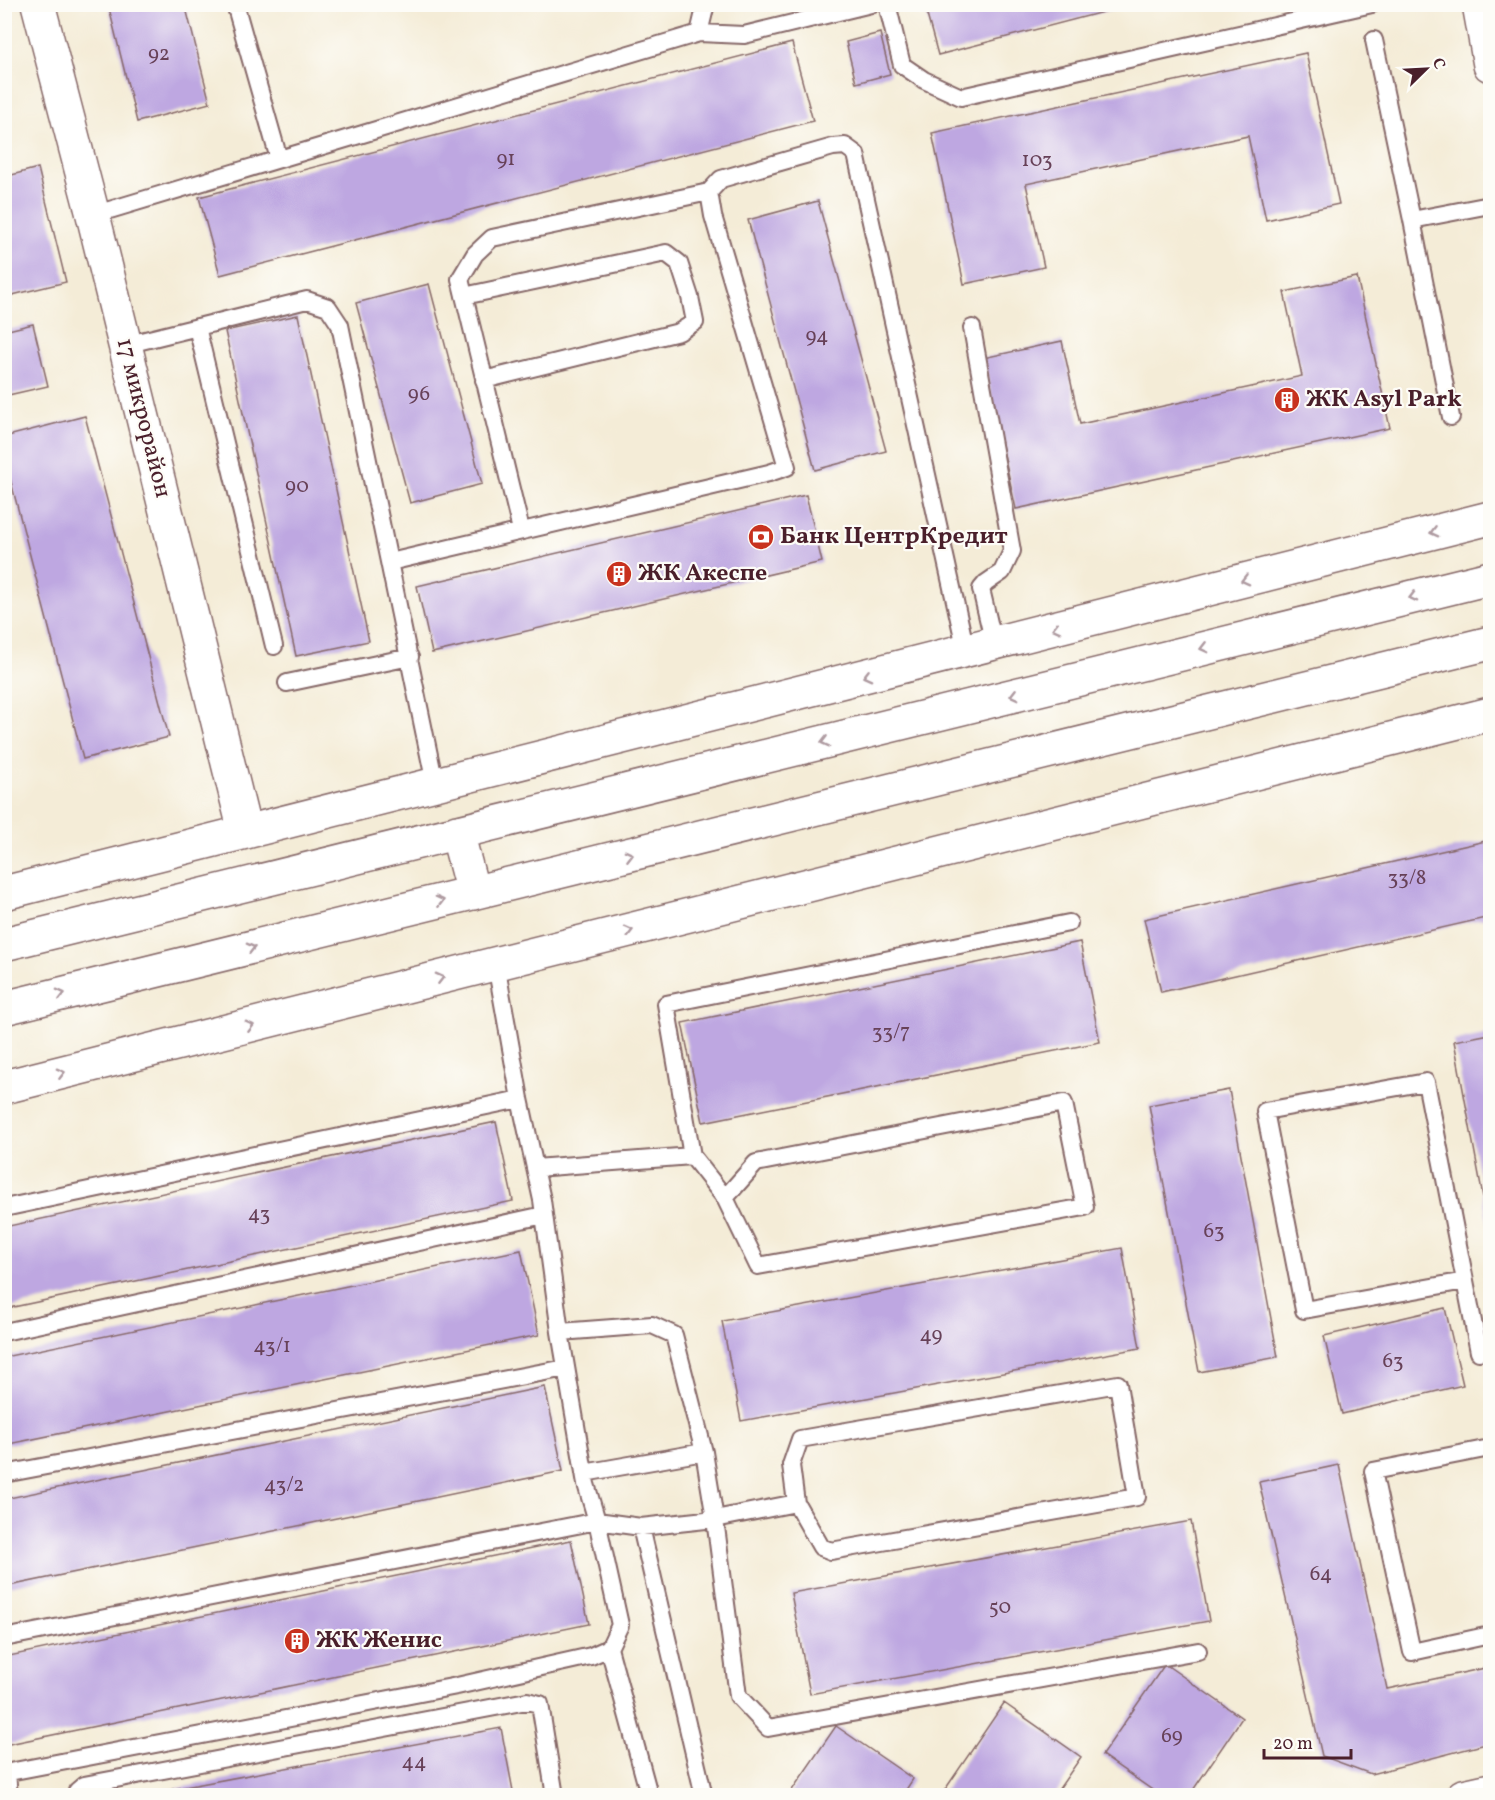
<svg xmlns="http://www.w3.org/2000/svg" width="1495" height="1800" font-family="Vollkorn,serif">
	<rect width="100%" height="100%" fill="#fdfcf7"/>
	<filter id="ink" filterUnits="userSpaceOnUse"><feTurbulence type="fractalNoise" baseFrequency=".0167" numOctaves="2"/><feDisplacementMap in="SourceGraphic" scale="12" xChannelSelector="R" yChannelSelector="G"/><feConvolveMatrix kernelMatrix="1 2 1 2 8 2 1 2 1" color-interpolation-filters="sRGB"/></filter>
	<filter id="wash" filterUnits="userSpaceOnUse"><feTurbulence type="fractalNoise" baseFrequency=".008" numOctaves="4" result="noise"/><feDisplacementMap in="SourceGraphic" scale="24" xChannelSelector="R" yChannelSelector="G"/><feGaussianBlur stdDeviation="1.35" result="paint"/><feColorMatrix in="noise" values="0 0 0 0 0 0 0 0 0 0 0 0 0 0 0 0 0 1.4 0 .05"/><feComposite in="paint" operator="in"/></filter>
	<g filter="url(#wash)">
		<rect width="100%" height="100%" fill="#f4ecd7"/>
		<g id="blocks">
			<path fill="#bea7e1" d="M 108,4 L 185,4 L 210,103 L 137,122 Z
				M 924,4 L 1130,4 L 1130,5 L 938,55 Z
				M 880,33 L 890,74 L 856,83 L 846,42 Z
				M 792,43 L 813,121 L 220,275 L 199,197 Z
				M 1306,53 L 1339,204 L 1266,220 L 1248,136 L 1026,184 L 1044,267 L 964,284 L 932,133 Z
				M 38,168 L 66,282 L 4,297 L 4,177 Z
				M 818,201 L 886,451 L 815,470 L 748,220 Z
				M 1357,277 L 1390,428 L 1016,509 L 983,358 L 1062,341 L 1080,424 L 1302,376 L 1284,292 Z
				M 429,284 L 482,484 L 410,503 L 356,303 Z
				M 298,315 L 369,641 L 296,656 L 225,331 Z
				M 33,324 L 48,386 L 4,396 L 4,331 Z
				M 85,416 L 169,737 L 83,759 L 4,455 L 4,437 Z
				M 806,495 L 822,562 L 432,653 L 417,586 Z
				M 1490,840 L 1490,917 L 1161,992 L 1144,919 Z
				M 1080,942 L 1100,1042 L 703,1122 L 682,1023 Z
				M 1490,1034 L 1490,1229 L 1489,1229 L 1454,1041 Z
				M 1229,1090 L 1278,1357 L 1199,1372 L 1149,1105 Z
				M 496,1122 L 513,1201 L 4,1309 L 4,1227 Z
				M 1122,1248 L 1140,1348 L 741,1421 L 722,1321 Z
				M 521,1250 L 539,1335 L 4,1445 L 4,1357 Z
				M 1445,1308 L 1463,1385 L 1342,1414 L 1324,1336 Z
				M 545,1387 L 563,1471 L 4,1587 L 4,1499 Z
				M 1339,1465 L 1387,1689 L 1490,1667 L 1490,1743 L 1371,1774 L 1322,1756 L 1259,1482 Z
				M 1191,1521 L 1209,1621 L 810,1694 L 791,1593 Z
				M 571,1540 L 589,1624 L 4,1745 L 4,1657 Z
				M 1165,1664 L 1242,1718 L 1189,1796 L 1161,1796 L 1102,1755 Z
				M 1004,1703 L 1081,1757 L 1054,1796 L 944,1796 L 942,1794 Z
				M 836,1726 L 913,1779 L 902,1796 L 788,1796 Z
				M 501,1728 L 514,1796 L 147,1796 L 147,1794 Z"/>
		</g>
	</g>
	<g filter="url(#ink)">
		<use href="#blocks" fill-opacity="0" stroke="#866767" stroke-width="1.5"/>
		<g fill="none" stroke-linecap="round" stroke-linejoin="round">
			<g stroke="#866767" stroke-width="20">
				<path id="service" d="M 235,4 L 279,159
					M 887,4 L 902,65 L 924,80 L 961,97 L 1372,4
					M 699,33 L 706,4
					M 1374,40 L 1412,220
					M 93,215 L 699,33 L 744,35 L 871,4
					M 464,296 L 666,253 L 679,263 L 690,297 L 695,322 L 679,332 L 484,380
					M 197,327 L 274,646
					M 972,328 L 1012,551 L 1002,572 L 986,583 L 981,589 L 994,644
					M 125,345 L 307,300 L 328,307 L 340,325 L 435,784
					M 1451,417 L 1412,220 L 1490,205
					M 521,530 L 460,279 L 475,254 L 492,238 L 709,192
					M 390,562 L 769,473 L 787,467 L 713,216 L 709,192 L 721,179 L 833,147 L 845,146 L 856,154 L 966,651
					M 287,683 L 410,657
					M 692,1156 L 666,1004 L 1069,923
					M 535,1168 L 692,1156 L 725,1198 L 756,1163 L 1064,1103 L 1085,1207 L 758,1266 L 725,1198
					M 4,1208 L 520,1099
					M 1465,1281 L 1304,1310 L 1265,1111 L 1426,1082 L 1479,1352 L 1490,1349
					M 4,1332 L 544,1215
					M 560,1332 L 652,1325 L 674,1335 L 704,1452 L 584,1473
					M 1118,1384 L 1137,1497 L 831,1551 L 821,1547 L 796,1503 L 791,1465 L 800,1439 Z
					M 1490,1448 L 1373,1471 L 1412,1652 L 1490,1635
					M 704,1452 L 715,1519 L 738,1696 L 768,1728 L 1198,1651
					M 4,1474 L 566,1368
					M 641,1527 L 704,1796
					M 4,1638 L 597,1521 L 641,1527 L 715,1519 L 796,1503
					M 609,1648 L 647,1787
					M 4,1773 L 457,1686 L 591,1656 L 609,1648 L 620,1625 L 597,1521 L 586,1484 L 560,1332 L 542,1200 L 520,1099 L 496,964
					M 7,1773 L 9,1796
					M 77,1796 L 77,1791 L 84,1785 L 527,1701 L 540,1704 L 555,1796"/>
			</g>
			<g stroke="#866767" stroke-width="36">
				<path id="minor" d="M 38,4 L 93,215 L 245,832
					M 1479,4 L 1490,65
					M 4,893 L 1490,518
					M 4,1087 L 1490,714
					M 1463,1796 L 1490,1790"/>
			</g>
			<g stroke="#866767" stroke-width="36">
				<path id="secondary" d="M 457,832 L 473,893
					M 4,944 L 1490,578
					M 4,1008 L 1490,643"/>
			</g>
			<use href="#service" stroke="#fff" stroke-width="16"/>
			<use href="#minor" stroke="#fff" stroke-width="33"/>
			<use href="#secondary" stroke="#fff" stroke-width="33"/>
		</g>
		<defs><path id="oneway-chevron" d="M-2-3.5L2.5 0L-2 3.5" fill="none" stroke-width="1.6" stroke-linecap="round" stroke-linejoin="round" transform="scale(1.5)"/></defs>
		<g stroke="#ae9aa0">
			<use href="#oneway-chevron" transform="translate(1434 532) rotate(166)"/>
			<use href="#oneway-chevron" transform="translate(1245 580) rotate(166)"/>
			<use href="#oneway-chevron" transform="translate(1413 597) rotate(166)"/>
			<use href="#oneway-chevron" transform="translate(1056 628) rotate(166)"/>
			<use href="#oneway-chevron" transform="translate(1204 648) rotate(166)"/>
			<use href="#oneway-chevron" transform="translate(867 676) rotate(166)"/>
			<use href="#oneway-chevron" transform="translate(1014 695) rotate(166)"/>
			<use href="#oneway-chevron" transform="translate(825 742) rotate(166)"/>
			<use href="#oneway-chevron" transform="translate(629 855) rotate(-14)"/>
			<use href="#oneway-chevron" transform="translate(440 901) rotate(-14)"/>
			<use href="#oneway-chevron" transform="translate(629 931) rotate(-14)"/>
			<use href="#oneway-chevron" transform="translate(251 948) rotate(-14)"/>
			<use href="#oneway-chevron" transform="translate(440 978) rotate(-14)"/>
			<use href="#oneway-chevron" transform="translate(61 994) rotate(-14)"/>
			<use href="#oneway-chevron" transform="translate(250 1026) rotate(-14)"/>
			<use href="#oneway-chevron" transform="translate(61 1073) rotate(-14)"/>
		</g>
	</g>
	<defs>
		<g id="building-disc" transform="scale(1.35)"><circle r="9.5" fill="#c8321e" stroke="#fdfcf7"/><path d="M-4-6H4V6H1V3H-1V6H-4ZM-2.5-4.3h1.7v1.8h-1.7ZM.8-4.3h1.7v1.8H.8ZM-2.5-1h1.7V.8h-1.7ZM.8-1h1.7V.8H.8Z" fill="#fff"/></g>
		<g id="bank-disc" transform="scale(1.35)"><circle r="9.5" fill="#c8321e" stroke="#fdfcf7"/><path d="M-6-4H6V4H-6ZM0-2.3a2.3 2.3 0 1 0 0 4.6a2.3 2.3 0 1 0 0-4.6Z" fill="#fff"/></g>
	</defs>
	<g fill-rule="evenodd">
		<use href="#building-disc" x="1287" y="400"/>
		<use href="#bank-disc" x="761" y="537"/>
		<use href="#building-disc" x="619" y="574"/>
		<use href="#building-disc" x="297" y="1641"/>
	</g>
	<g text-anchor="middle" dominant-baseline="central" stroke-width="4.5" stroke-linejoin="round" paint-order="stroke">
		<g font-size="21" fill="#674158">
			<text x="159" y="54">92</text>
			<text x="506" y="159">91</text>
			<text x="1037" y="160">103</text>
			<text x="817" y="336">94</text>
			<text x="419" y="394">96</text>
			<text x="297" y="486">90</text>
			<text x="1407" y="878">33/8</text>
			<text x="891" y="1032">33/7</text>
			<text x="259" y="1214">43</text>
			<text x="1214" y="1231">63</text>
			<text x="931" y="1335">49</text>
			<text x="272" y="1346">43/1</text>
			<text x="1393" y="1361">63</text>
			<text x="284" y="1485">43/2</text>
			<text x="1321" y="1574">64</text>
			<text x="1000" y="1607">50</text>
			<text x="1172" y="1736">69</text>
			<text x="414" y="1762">44</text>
		</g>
		<g font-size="24" font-weight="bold" fill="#4a1f2b" stroke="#fdfcf7" text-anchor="start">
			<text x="1306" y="400">ЖК Asyl Park</text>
			<text x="780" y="537">Банк ЦентрКредит</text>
			<text x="638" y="574">ЖК Акеспе</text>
			<text x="316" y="1641">ЖК Женис</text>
		</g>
		<g font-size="24" fill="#4a1f2b" stroke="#fdfcf7">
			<text transform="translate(143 418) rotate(76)">17 микрорайон</text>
		</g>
	</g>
	<rect width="1495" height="1800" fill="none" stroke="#fdfcf7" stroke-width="24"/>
	<g transform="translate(1426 69) rotate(66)" stroke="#fdfcf7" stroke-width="4.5" paint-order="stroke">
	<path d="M0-4.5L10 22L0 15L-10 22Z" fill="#4a1f2b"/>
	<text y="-9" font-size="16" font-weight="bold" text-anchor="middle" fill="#4a1f2b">С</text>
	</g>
	<path d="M1264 1749v9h87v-9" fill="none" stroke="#4a1f2b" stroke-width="3"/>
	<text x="1273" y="1749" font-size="18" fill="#4a1f2b" stroke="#fdfcf7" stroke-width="4.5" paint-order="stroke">20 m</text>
</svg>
